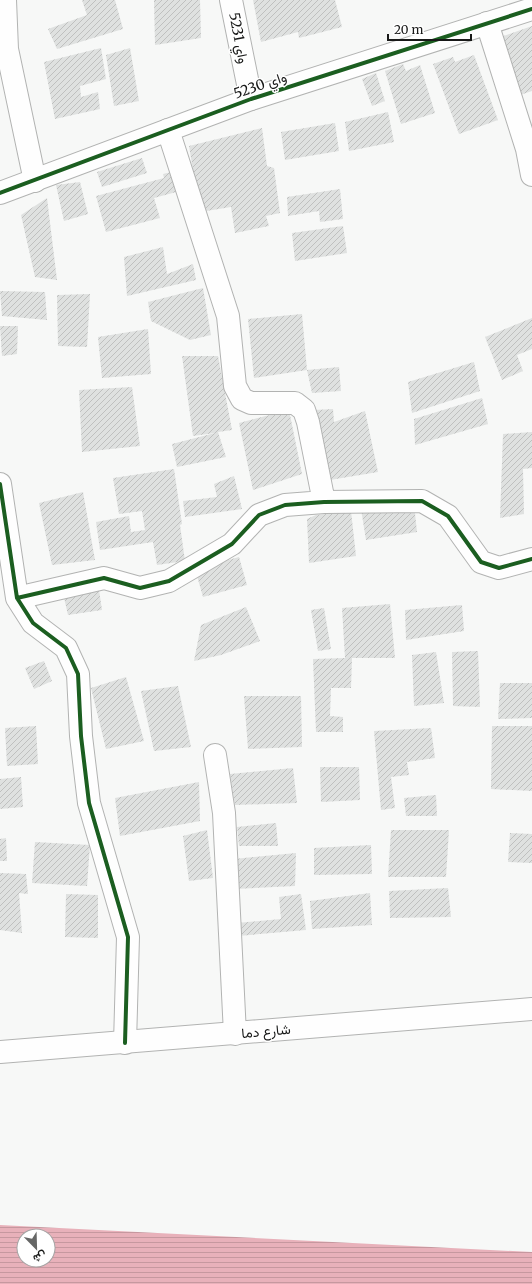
<svg xmlns="http://www.w3.org/2000/svg" width="532" height="1284" font-family="Merriweather,Vazirmatn,serif">
	<defs>
		<pattern id="water-rules" width="6" height="5" patternUnits="userSpaceOnUse"><rect width="6" height="5" fill="#e8b1ba"/><path d="M0 2.5h6" fill="none" stroke="#c6989f"/></pattern>
		<pattern id="building-hatch" width="6" height="6" patternUnits="userSpaceOnUse"><rect width="6" height="6" fill="#dfe1e0"/><path d="M-1 1l2-2M0 6l6-6M5 7l2-2" fill="none" stroke="#bfc0bf"/></pattern>
	</defs>
	<rect width="100%" height="100%" fill="#f7f8f7"/>
	<path fill="url(#water-rules)" fill-rule="evenodd" d="M 0,1225 L 532,1252 L 532,1284 L 0,1284 ZM 24,1236 L 48,1236 L 48,1260 L 24,1260 Z"/>
	<path fill="url(#building-hatch)" d="M 82,0 L 115,0 L 123,29 L 57,49 L 48,29 L 87,15 Z
		M 154,0 L 200,0 L 201,38 L 155,45 Z
		M 253,0 L 335,0 L 342,27 L 299,38 L 298,32 L 261,42 Z
		M 532,26 L 532,91 L 517,96 L 498,38 Z
		M 101,48 L 106,79 L 80,86 L 81,97 L 98,92 L 100,109 L 55,119 L 44,62 Z
		M 130,48 L 139,101 L 114,106 L 106,55 Z
		M 474,55 L 498,120 L 459,134 L 433,64 L 453,57 L 455,62 Z
		M 403,64 L 406,71 L 420,65 L 435,113 L 401,124 L 385,71 Z
		M 376,73 L 385,101 L 372,106 L 362,79 Z
		M 388,112 L 394,142 L 349,151 L 345,122 Z
		M 335,123 L 339,151 L 285,160 L 281,132 Z
		M 262,128 L 267,166 L 274,168 L 280,213 L 266,216 L 269,226 L 235,233 L 231,207 L 200,212 L 189,146 Z
		M 142,158 L 147,173 L 102,187 L 97,172 Z
		M 175,171 L 180,191 L 154,198 L 160,218 L 106,232 L 96,196 L 164,178 L 163,174 Z
		M 80,182 L 88,214 L 64,221 L 56,185 Z
		M 340,189 L 343,219 L 320,222 L 319,211 L 288,216 L 287,197 Z
		M 47,198 L 57,280 L 35,277 L 21,215 Z
		M 343,226 L 347,253 L 295,261 L 292,233 Z
		M 163,247 L 167,274 L 193,264 L 196,280 L 127,296 L 124,257 Z
		M 203,288 L 211,335 L 190,340 L 151,321 L 148,302 Z
		M 0,291 L 45,292 L 47,320 L 2,316 Z
		M 90,294 L 87,347 L 58,346 L 57,295 Z
		M 302,314 L 307,370 L 254,378 L 248,319 Z
		M 532,318 L 532,349 L 517,355 L 523,371 L 502,380 L 485,337 Z
		M 0,326 L 18,326 L 17,354 L 2,356 Z
		M 148,329 L 151,374 L 102,378 L 98,337 Z
		M 182,356 L 218,356 L 232,430 L 218,432 L 226,457 L 177,467 L 172,444 L 215,433 L 193,436 Z
		M 474,362 L 480,391 L 412,413 L 408,382 Z
		M 339,367 L 341,391 L 312,393 L 307,370 Z
		M 132,387 L 140,446 L 82,452 L 79,390 Z
		M 482,398 L 488,424 L 415,445 L 414,419 Z
		M 333,409 L 334,422 L 365,411 L 378,472 L 324,481 L 314,410 Z
		M 289,410 L 302,474 L 253,490 L 239,423 Z
		M 532,432 L 532,468 L 523,469 L 524,514 L 500,518 L 503,434 Z
		M 174,469 L 182,524 L 180,525 L 185,561 L 157,565 L 153,542 L 100,550 L 96,522 L 129,516 L 131,532 L 145,530 L 142,511 L 119,514 L 113,478 Z
		M 234,476 L 242,509 L 185,517 L 183,501 L 217,497 L 214,484 Z
		M 83,492 L 95,560 L 52,565 L 39,503 Z
		M 414,504 L 417,532 L 366,540 L 361,509 Z
		M 351,511 L 356,556 L 309,563 L 307,519 L 316,515 Z
		M 239,557 L 247,585 L 203,597 L 195,569 Z
		M 98,583 L 102,610 L 68,615 L 62,589 Z
		M 390,604 L 395,658 L 352,658 L 351,688 L 331,688 L 330,716 L 343,717 L 343,732 L 316,732 L 313,659 L 345,658 L 342,608 Z
		M 462,605 L 464,631 L 406,640 L 405,610 Z
		M 246,607 L 260,641 L 221,655 L 194,661 L 201,625 Z
		M 324,608 L 331,649 L 318,651 L 311,610 Z
		M 478,651 L 480,707 L 453,706 L 452,652 Z
		M 436,652 L 444,703 L 414,706 L 412,655 Z
		M 44,661 L 52,681 L 34,689 L 25,668 Z
		M 126,677 L 144,741 L 106,749 L 91,688 Z
		M 500,683 L 532,683 L 532,718 L 498,719 Z
		M 178,686 L 191,747 L 154,751 L 141,691 Z
		M 244,696 L 301,696 L 302,747 L 248,749 Z
		M 36,726 L 38,764 L 7,766 L 5,728 Z
		M 492,726 L 532,726 L 532,791 L 491,789 Z
		M 431,728 L 435,758 L 407,762 L 409,775 L 391,777 L 395,808 L 381,810 L 374,731 Z
		M 320,767 L 359,767 L 360,800 L 321,802 Z
		M 293,768 L 297,803 L 235,805 L 230,774 Z
		M 21,777 L 23,807 L 0,809 L 0,779 Z
		M 199,782 L 200,821 L 120,836 L 115,798 Z
		M 436,795 L 437,816 L 406,816 L 404,798 Z
		M 276,823 L 278,846 L 239,846 L 237,827 Z
		M 207,830 L 213,878 L 189,881 L 183,836 Z
		M 391,830 L 449,830 L 446,877 L 388,877 Z
		M 510,833 L 532,834 L 532,863 L 508,862 Z
		M 6,838 L 7,861 L 0,861 L 0,839 Z
		M 35,842 L 90,845 L 87,886 L 32,883 Z
		M 371,845 L 372,874 L 314,875 L 314,848 Z
		M 296,853 L 295,886 L 235,889 L 234,859 Z
		M 0,873 L 26,874 L 28,894 L 19,893 L 22,933 L 0,930 Z
		M 448,888 L 451,917 L 390,918 L 389,891 Z
		M 370,893 L 372,925 L 312,929 L 310,901 Z
		M 66,894 L 98,895 L 98,938 L 65,937 Z
		M 301,894 L 306,930 L 238,936 L 237,923 L 281,919 L 279,897 Z"/>
	<g fill="none" stroke-linecap="round" stroke-linejoin="round">
		<g stroke="#b2b3b2" stroke-width="24">
			<path id="minor" d="M 5,0 L 7,49 L 35,181
				M 231,0 L 251,99
				M 487,23 L 527,149 L 532,175
				M 168,130 L 228,316 L 235,386 L 242,399 L 251,403 L 295,403 L 304,410 L 308,422 L 324,502
				M 0,484 L 17,598 L 33,623 L 66,648 L 78,674 L 81,736 L 89,803 L 128,937 L 125,1043
				M 17,598 L 104,578 L 140,588 L 169,581 L 232,544 L 259,515 L 285,505 L 324,502 L 422,501 L 448,516 L 481,562 L 499,568 L 532,559
				M 215,755 L 224,813 L 235,1034"/>
		</g>
		<g stroke="#b2b3b2" stroke-width="24">
			<path id="tertiary" d="M 0,193 L 251,99 L 532,9"/>
		</g>
		<g stroke="#b2b3b2" stroke-width="24">
			<path id="secondary" d="M 0,1052 L 532,1009"/>
		</g>
		<use href="#minor" stroke="#fefefe" stroke-width="22"/>
		<use href="#tertiary" stroke="#fefefe" stroke-width="22"/>
		<use href="#secondary" stroke="#fefefe" stroke-width="22"/>
		<g stroke="#fff" stroke-width="6">
			<path id="cycleway" d="M 0,193 L 251,99 L 532,9
				M 0,484 L 17,598 L 33,623 L 66,648 L 78,674 L 81,736 L 89,803 L 128,937 L 125,1043
				M 17,598 L 104,578 L 140,588 L 169,581 L 232,544 L 259,515 L 285,505 L 324,502 L 422,501 L 448,516 L 481,562 L 499,568 L 532,559"/>
		</g>
		<use href="#cycleway" stroke="#1b5e20" stroke-width="4"/>
	</g>
	<g text-anchor="middle" dominant-baseline="central" stroke-width="3" stroke-linejoin="round" paint-order="stroke">
		<g font-size="14" fill="#181918" stroke="#fff">
			<text transform="translate(239 38) rotate(79)">واي 5231</text>
			<text transform="translate(260 85) rotate(-19)">واي 5230</text>
			<text transform="translate(266 1031) rotate(-5)">شارع دما</text>
		</g>
	</g>
	<g transform="translate(36 1248) rotate(157)"><circle r="19" fill="#ffffff" stroke="#a3a3a3"/>
	<path d="M0-3L7 15L0 10L-7 15Z" fill="#666766"/>
	<text y="-6" font-size="11" font-weight="bold" text-anchor="middle" fill="#181918">ش</text>
	</g>
	<path d="M388 34v6h83v-6" fill="none" stroke="#181918" stroke-width="2"/>
	<text x="394" y="34" font-size="12" fill="#181918" stroke="#ffffff" stroke-width="3" paint-order="stroke">20 m</text>
</svg>
